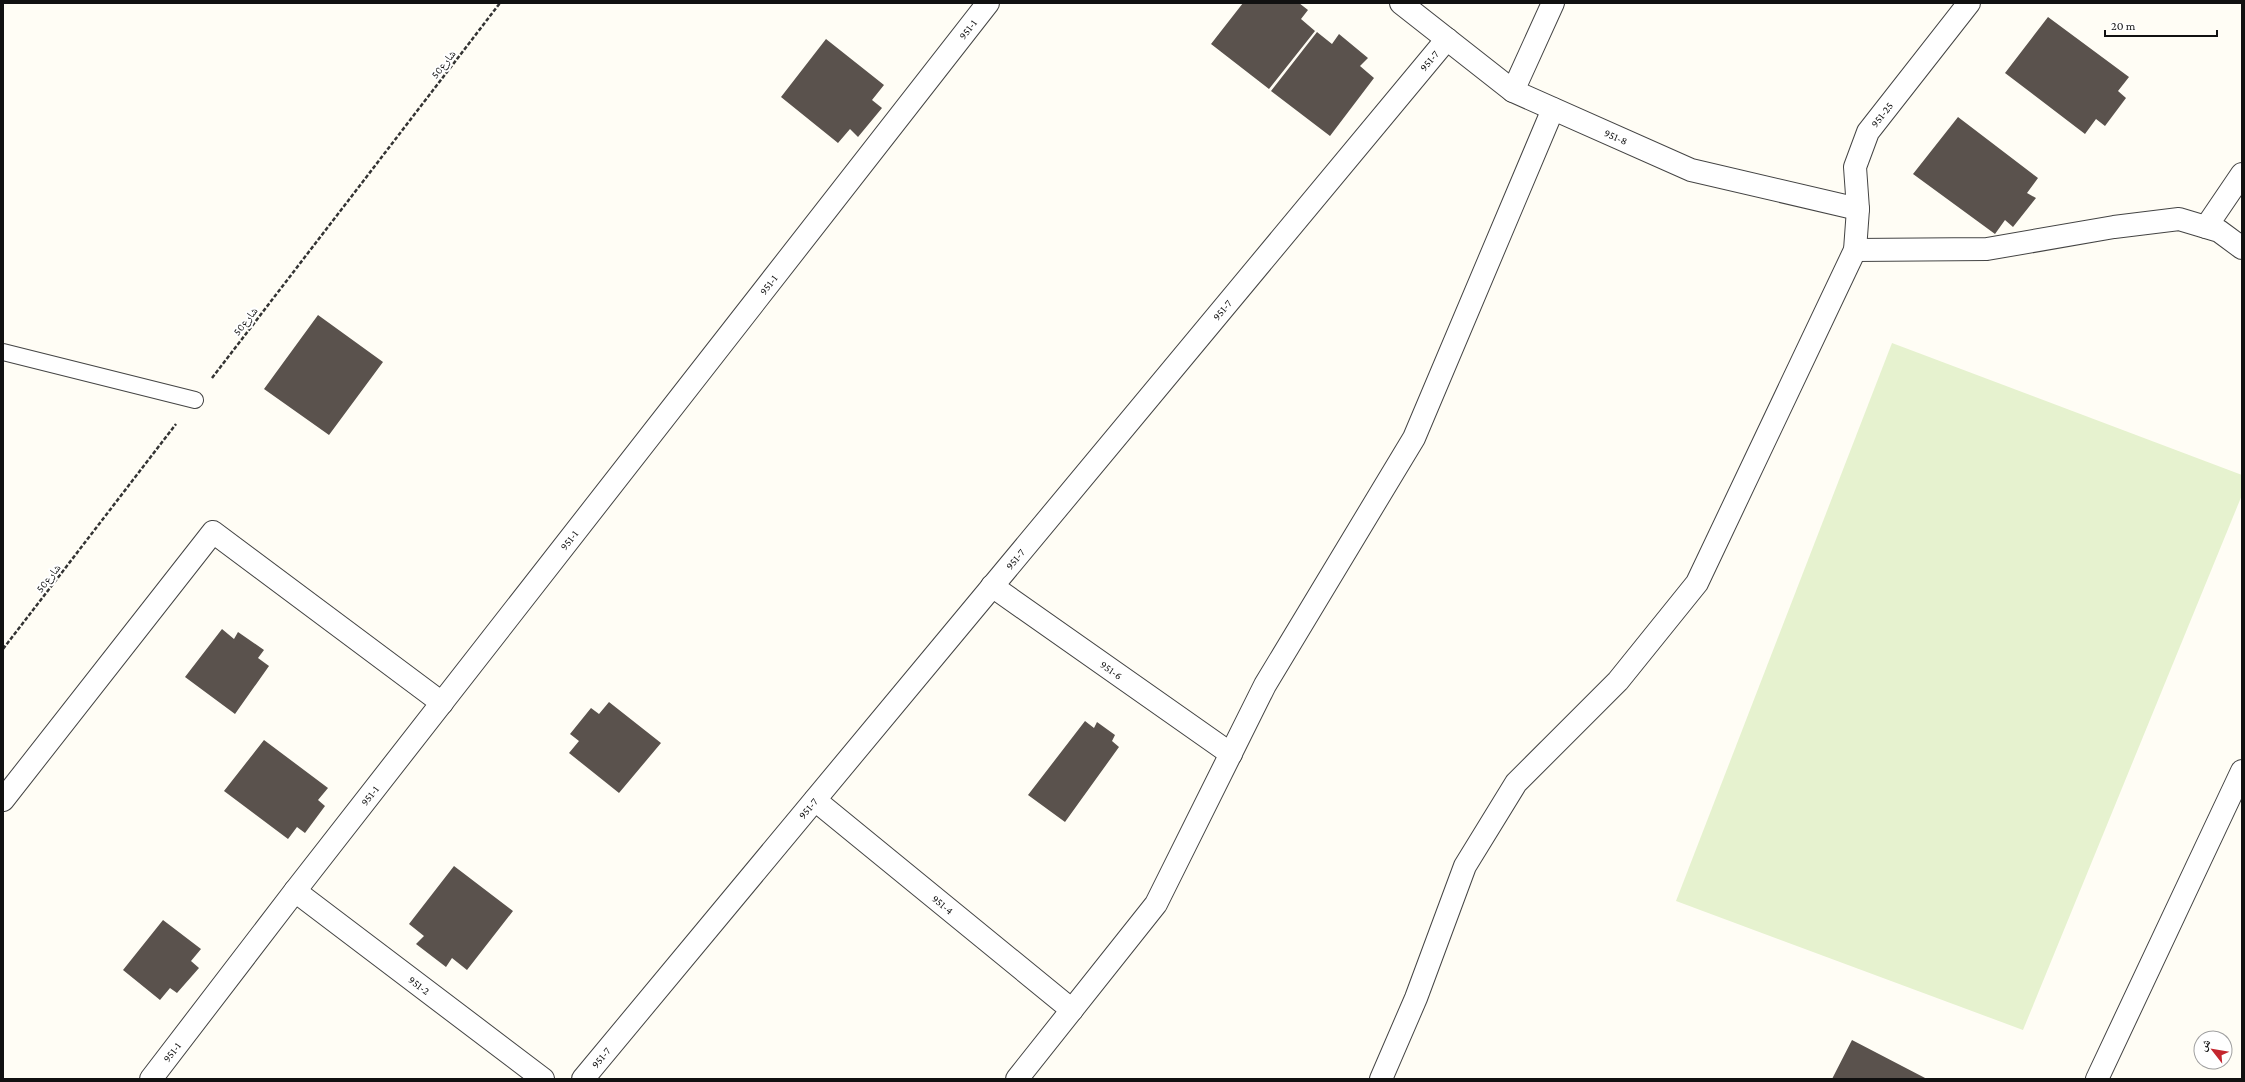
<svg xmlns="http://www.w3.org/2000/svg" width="2245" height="1082" font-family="'Crimson Pro','Noto Naskh Arabic',serif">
	<rect width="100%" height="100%" fill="#fffdf5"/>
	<path fill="#e6f2cf" d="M 1892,343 L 2242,475 L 2242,495 L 2023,1030 L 1676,901 Z"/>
	<path fill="#5a524d" d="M 1243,3 L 1299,3 L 1308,10 L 1301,19 L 1315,31 L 1269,89 L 1211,44 Z
		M 2048,17 L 2129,77 L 2118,91 L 2126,98 L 2105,126 L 2096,119 L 2085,134 L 2005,73 Z
		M 1317,32 L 1332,44 L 1339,34 L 1368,58 L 1360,66 L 1374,78 L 1330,136 L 1271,91 Z
		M 826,39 L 884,85 L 872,100 L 882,108 L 858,137 L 850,129 L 838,143 L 781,97 Z
		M 1958,117 L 2038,178 L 2027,193 L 2036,198 L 2013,227 L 2005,220 L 1995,234 L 1913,174 Z
		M 318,315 L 383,362 L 329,435 L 264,389 Z
		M 222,629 L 234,639 L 238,632 L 264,650 L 258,658 L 269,666 L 235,714 L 185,677 Z
		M 609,702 L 661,743 L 619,793 L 569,753 L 579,741 L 570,734 L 591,708 L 599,714 Z
		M 1085,721 L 1094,728 L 1097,722 L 1115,735 L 1112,741 L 1119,747 L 1065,822 L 1028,795 Z
		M 264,740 L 328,788 L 318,800 L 325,806 L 305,833 L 297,827 L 288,839 L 224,791 Z
		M 454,866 L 513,911 L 467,970 L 452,958 L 446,967 L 416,944 L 424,936 L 409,924 Z
		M 163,920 L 201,949 L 191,961 L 199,968 L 177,993 L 170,988 L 160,1000 L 123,970 Z
		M 1852,1040 L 1927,1079 L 1832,1079 Z"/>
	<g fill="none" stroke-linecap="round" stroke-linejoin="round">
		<g stroke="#444" stroke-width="18">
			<path id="service" d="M 3,352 L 195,400"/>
		</g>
		<g stroke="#444" stroke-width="24">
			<g id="minor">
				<path id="s1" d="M 1401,3 L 1513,91 L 1691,170 L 1858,209"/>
				<path d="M 1513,91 L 1553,3"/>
				<path d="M 2206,227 L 2242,174"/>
				<path d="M 1855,250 L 1987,249 L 2114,227 L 2179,219 L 2219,231 L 2242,248"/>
				<path id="s2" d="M 992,586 L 1231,754"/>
				<path d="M 3,800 L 213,532 L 442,703"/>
				<path id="s3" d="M 815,800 L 1072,1010"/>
				<path id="s4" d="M 295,891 L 543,1079"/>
				<path id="s5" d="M 151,1079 L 295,891 L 988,3"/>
				<path id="s6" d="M 583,1079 L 1447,39"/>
				<path d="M 1017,1079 L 1156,904 L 1265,685 L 1414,438 L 1553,109"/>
				<path id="s7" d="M 1381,1079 L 1416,998 L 1465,866 L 1516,783 L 1618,681 L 1697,583 L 1855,250 L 1858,209 L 1855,167 L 1868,132 L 1969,3"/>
				<path d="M 2097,1079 L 2242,771"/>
			</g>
		</g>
		<path stroke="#333" stroke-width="2.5" stroke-dasharray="4 2" stroke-linecap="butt" d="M 212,378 L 500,3
			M 3,649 L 176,424"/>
		<use href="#service" stroke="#fff" stroke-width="16"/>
		<use href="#minor" stroke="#fff" stroke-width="22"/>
	</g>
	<g text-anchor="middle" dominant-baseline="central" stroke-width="4" stroke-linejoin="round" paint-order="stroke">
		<g font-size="11" fill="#111" stroke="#fff">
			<text stroke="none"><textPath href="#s5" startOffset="1330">951-1</textPath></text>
			<text stroke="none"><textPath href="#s6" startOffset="1324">951-7</textPath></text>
			<text transform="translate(443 64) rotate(-52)">شارع50</text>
			<text stroke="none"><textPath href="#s7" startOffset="1108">951-25</textPath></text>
			<text stroke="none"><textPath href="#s1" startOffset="255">951-8</textPath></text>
			<text stroke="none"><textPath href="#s5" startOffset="1006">951-1</textPath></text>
			<text stroke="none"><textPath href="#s6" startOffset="1000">951-7</textPath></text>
			<text transform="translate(245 321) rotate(-52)">شارع50</text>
			<text stroke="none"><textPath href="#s5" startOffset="682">951-1</textPath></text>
			<text stroke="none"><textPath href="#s6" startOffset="676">951-7</textPath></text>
			<text transform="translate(48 578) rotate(-52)">شارع50</text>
			<text stroke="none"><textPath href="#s2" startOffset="146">951-6</textPath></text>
			<text stroke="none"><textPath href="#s5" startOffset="358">951-1</textPath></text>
			<text stroke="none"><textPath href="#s6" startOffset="352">951-7</textPath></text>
			<text stroke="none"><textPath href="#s3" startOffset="165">951-4</textPath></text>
			<text stroke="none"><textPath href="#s4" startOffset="156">951-2</textPath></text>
			<text stroke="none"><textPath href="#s5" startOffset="34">951-1</textPath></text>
			<text stroke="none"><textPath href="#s6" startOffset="28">951-7</textPath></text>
		</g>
	</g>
	<rect width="2245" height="1082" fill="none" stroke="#111111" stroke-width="8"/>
	<g transform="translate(2213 1050) rotate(301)"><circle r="19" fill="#ffffff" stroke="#a0a0a0"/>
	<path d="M0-3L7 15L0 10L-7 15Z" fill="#c4262e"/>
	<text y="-6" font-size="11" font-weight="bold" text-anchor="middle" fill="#111111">ش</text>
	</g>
	<path d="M2105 30v6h112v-6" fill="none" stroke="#111111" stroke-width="2"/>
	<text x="2111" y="30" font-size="12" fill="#111111" stroke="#ffffff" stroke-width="3" paint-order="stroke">20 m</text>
</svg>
